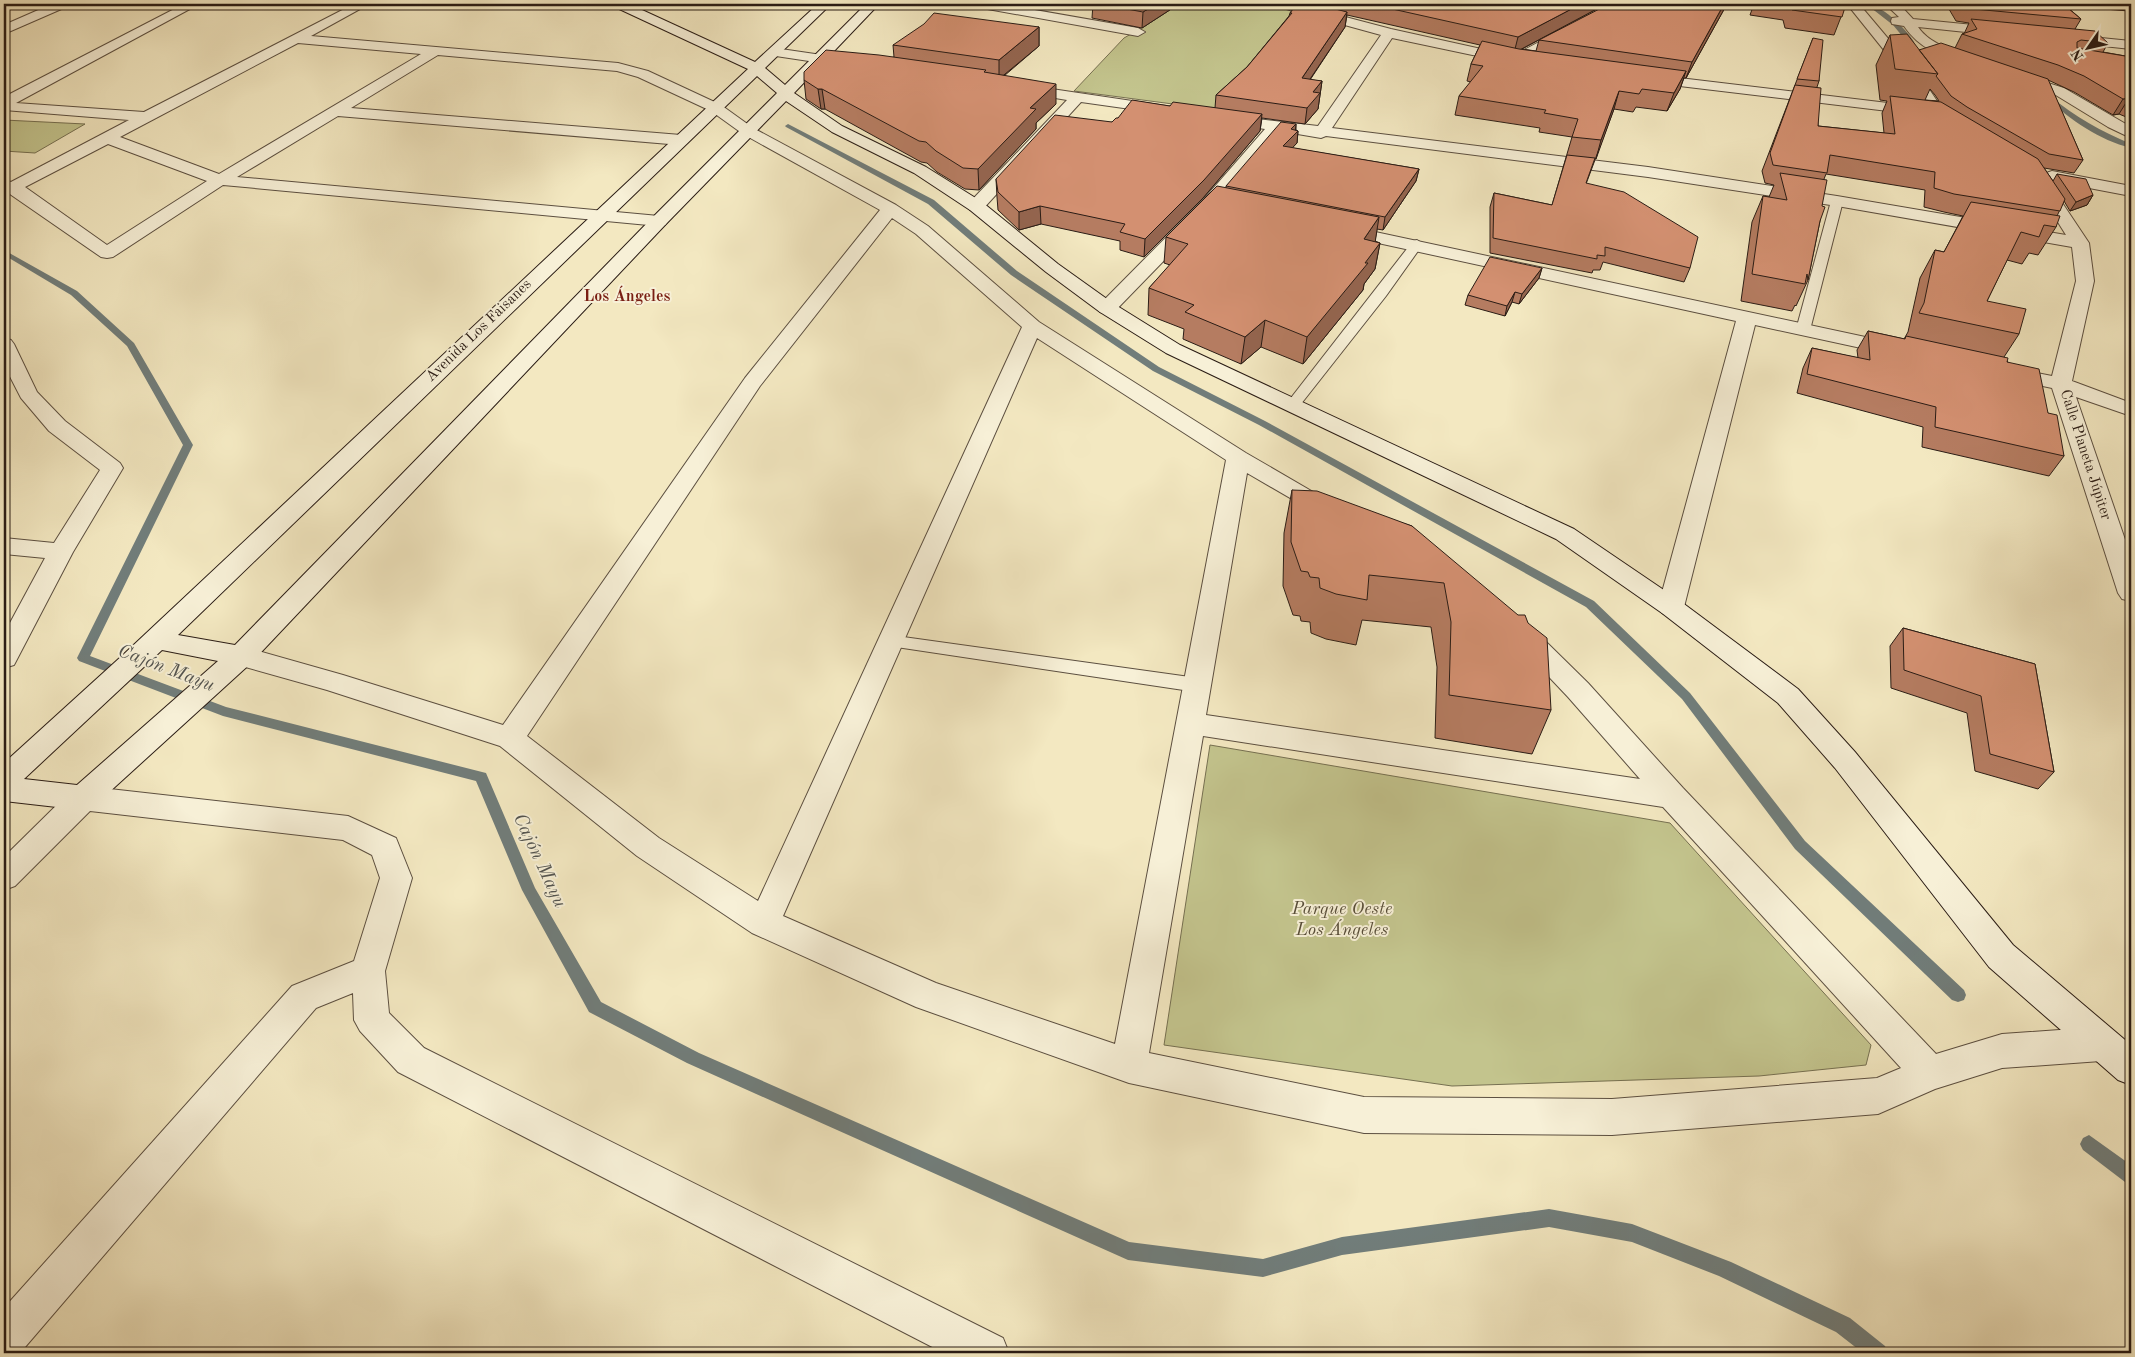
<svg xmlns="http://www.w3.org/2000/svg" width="2135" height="1357" font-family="'Old Standard TT',serif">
	<rect width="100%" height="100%" fill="#f3e8c1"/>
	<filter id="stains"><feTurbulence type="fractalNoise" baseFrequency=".004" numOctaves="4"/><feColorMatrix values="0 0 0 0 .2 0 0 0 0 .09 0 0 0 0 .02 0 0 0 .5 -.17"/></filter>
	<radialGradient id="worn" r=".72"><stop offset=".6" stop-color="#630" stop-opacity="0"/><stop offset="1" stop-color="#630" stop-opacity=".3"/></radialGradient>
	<path fill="#c3c48d" stroke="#767051" d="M 1173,4 L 1269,4 L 1302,13 L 1226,111 L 1074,91 L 1124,38 L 1145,26 Z
		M 4,120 L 85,124 L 35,153 L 4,151 Z
		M 1210,745 L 1670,823 L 1871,1045 L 1866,1065 L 1759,1076 L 1452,1086 L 1164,1045 Z"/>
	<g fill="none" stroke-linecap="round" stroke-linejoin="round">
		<path fill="#717d7a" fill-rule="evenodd" d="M 1866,4 C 1881,3 1915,36 1917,49 L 1913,49 L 1893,25 Z
			M 2046,96 L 2050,96 C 2075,117 2101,131 2131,144 L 2131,148 C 2099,140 2071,120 2046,98 Z
			M 788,124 L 934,200 L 1017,271 L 1159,367 L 1265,421 L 1594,601 L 1690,693 L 1805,841 L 1964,990 L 1966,995 L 1964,1000 L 1958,1002 L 1952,1000 L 1795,849 L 1682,699 L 1586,607 L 1259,425 L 1153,371 L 1011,275 L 928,204 L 786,127 L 785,126 Z
			M 4,250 L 77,291 L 134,343 L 193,445 L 90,656 L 226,707 L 486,773 L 535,888 L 601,1002 L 699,1053 L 1129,1242 L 1263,1259 L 1342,1237 L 1549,1209 L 1632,1224 L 1731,1262 L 1850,1318 L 1885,1346 L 1888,1353 L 1863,1353 L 1836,1332 L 1719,1276 L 1632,1242 L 1549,1227 L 1342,1255 L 1263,1277 L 1128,1260 L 687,1063 L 589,1012 L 522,890 L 476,781 L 223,716 L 79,661 L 77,658 L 183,445 L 127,346 L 71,295 L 4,255 Z
			M 2089,1135 L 2131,1165 L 2131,1185 L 2125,1182 L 2083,1150 L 2080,1144 L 2083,1138 Z"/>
		<g stroke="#5c4f40" stroke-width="2">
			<path id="lane" d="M 1837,198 L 1843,201 L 1810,330 L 1808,333 L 1798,333 L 1796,330 L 1831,201 Z
				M 1417,240 L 1423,244 L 1386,296 L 1297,409 L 1287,409 L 1285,406 L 1287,403 L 1413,241 Z
				M 889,635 L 1197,678 L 1204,680 L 1206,685 L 1204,690 L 1197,692 L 883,645 L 880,641 L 883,637 Z"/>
		</g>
		<g stroke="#5c4f40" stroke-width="2">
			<path id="street" d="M 52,4 L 68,4 L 66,7 L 4,34 L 4,25 Z
				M 184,4 L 199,4 L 16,103 L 144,112 L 354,4 L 369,4 L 311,36 L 618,63 L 648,71 L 721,105 L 753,128 L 896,205 L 928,226 L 1039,322 L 1246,453 L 1332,503 L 1336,508 L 1332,513 L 1324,515 L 1316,513 L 1247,473 L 1206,715 L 1640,779 L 1568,697 L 1513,639 L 1509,633 L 1513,627 L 1522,624 L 1531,627 L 1588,683 L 1683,788 L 1936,1054 L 2002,1034 L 2101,1027 L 2114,1032 L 2119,1044 L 2114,1056 L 2101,1061 L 2002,1068 L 1935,1089 L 1878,1114 L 1612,1135 L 1364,1133 L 1129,1083 L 916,1007 L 752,933 L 637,856 L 500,746 L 327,690 L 231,663 L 228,656 L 231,649 L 241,646 L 343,675 L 503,725 L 745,378 L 880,210 L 743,134 L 711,111 L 638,77 L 617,71 L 438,55 L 351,108 L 681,135 L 686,137 L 689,140 L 686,143 L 681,145 L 338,116 L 237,177 L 659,216 L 665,217 L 668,221 L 665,225 L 659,226 L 223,185 L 113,257 L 107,258 L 101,257 L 4,190 L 4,180 L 11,182 L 129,120 L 4,110 L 4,97 ZM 298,43 L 421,54 L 219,174 L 120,137 ZM 108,144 L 207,181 L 107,245 L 25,187 ZM 892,218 L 916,234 L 1022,327 L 758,901 L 659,838 L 527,736 L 760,386 ZM 1037,338 L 1226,460 L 1115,1044 L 936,983 L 783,916 ZM 1203,736 L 1663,807 L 1901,1068 L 1877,1078 L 1612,1099 L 1364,1097 L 1149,1053 Z
				M 976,4 L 1001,4 L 1138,28 L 1145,32 L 1138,36 L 982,8 Z
				M 1277,4 L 1296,4 L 1391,29 L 1513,56 L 1610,4 L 1625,4 L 1515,64 L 1392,38 L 1332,128 L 1648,167 L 1837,196 L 2066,235 L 2032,181 L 2034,178 L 2045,177 L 2046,173 L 2052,171 L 2131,186 L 2131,196 L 2047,180 L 2089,243 L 2094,281 L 2072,381 L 2131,403 L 2131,416 L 2076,397 L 2131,557 L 2131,601 L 2122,599 L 2118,593 L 2052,388 L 1999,377 L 1996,373 L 1999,369 L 2006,367 L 2052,376 L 2076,281 L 2072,247 L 1837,206 L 1648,177 L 1326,136 L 1321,138 L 1280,131 L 1216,207 L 1114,312 L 1107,314 L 1100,312 L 1097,308 L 1100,304 L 1204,199 L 1265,129 L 1218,122 L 1216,119 L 1218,116 L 1223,115 L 1318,126 L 1381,35 L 1279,7 Z
				M 1847,4 L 1859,4 L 1923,80 L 1943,110 L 1962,125 L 1959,128 C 1948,131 1934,120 1928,111 L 1926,114 L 1921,115 L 1646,82 L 1639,78 L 1646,74 L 1921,107 L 1928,110 L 1912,85 Z
				M 1885,4 L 1899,4 L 1913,19 L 2004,28 L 2011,32 L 2004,36 L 1918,27 C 1931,45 1951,49 1971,56 L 1973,59 L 1966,63 C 1940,57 1919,48 1904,26 L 1892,24 L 1891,21 L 1892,18 L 1899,17 Z
				M 2071,35 L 2131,41 L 2131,49 L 2066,42 L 2064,39 Z
				M 774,48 L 849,59 L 856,63 L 849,67 L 769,55 L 767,52 Z
				M 2016,73 L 2064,88 L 2131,127 L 2131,138 L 2108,127 L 2054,94 L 2011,80 L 2009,77 Z
				M 1018,84 L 1166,106 L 1171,107 L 1173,110 L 1171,113 L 1166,114 L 1081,102 L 982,210 L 970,210 L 968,206 L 970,202 L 1067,100 L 1013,91 L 1011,88 L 1013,85 Z
				M 1338,224 L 1898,344 L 1905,346 L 1908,350 L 1905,354 L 1898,356 L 1755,325 L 1684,607 L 1680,613 L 1671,616 L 1662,613 L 1658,607 L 1736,321 L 1332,233 L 1329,229 L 1332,225 Z
				M 4,338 L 11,340 L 14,344 L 37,392 L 65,421 L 120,463 L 123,468 L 73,552 L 14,665 L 4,668 L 4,634 L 45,558 L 4,554 L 4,538 L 54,543 L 100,470 L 49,431 L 21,398 L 4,365 Z
				M 83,786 L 348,816 L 396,838 L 412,878 L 385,971 L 389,1013 L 424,1048 L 1003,1338 L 1009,1353 L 944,1353 L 398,1072 L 360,1031 L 354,1020 L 353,993 L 316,1008 L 20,1353 L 4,1353 L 4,1308 L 292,986 L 354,961 L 380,878 L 372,855 L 343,840 L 90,811 L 15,886 L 4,890 L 4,857 L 72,790 Z"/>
		</g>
		<g stroke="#2a1c15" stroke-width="2">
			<path id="secondary" d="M 613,4 L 629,4 L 755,62 L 818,4 L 831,4 L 765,68 L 785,85 L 866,4 L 879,4 L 794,93 L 842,126 L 926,167 L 982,202 L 1058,264 L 1114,304 L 1180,345 L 1574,529 L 1680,601 L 1798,689 L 1855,752 L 2013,945 L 2131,1045 L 2131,1085 L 2118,1080 L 1989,967 L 1835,768 L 1778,703 L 1662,613 L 1556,539 L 1166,353 L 1100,312 L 1046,272 L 970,210 L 914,173 L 832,132 L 786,101 L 665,225 L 251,663 L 94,806 L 83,810 L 4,801 L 4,763 L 124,654 L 748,69 L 615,7 ZM 757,76 L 777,93 L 653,217 L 235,645 L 178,635 ZM 162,650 L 218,661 L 77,785 L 24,779 Z"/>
		</g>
		<use href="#lane" fill="#f7f0d7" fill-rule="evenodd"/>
		<use href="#street" fill="#f7f0d7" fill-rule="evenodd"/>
		<use href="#secondary" fill="#f7f0d7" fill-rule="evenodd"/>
	</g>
	<path fill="#b57c61" stroke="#2a1c15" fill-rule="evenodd" d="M 1093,4 L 1179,4 L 1142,28 L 1092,18 Z
		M 1297,4 L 1606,4 L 1522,49 L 1536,51 L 1539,40 L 1727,4 L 1686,78 L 1684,78 L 1680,89 L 1667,111 L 1636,107 L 1633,112 L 1614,109 L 1586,184 L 1690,268 L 1684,282 L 1603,262 L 1600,270 L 1593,270 L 1592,273 L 1490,253 L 1490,207 L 1494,193 L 1552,205 L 1572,137 L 1539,132 L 1540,128 L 1455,115 L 1459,96 L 1471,82 L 1467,81 L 1471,64 L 1480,45 L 1347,15 L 1345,27 L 1310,80 L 1322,81 L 1318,109 L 1305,124 L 1262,118 L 1260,131 L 1203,198 L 1144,257 L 1120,250 L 1120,241 L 1041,224 L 1019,230 L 998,210 L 997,197 L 996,179 L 1112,122 L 1118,118 L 1170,106 L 1215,108 L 1216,95 L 1247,67 L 1289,16 L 1290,13 Z
		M 1754,4 L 1846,4 L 1834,35 L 1785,28 L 1783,20 L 1750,15 Z
		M 1946,4 L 2131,4 L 2131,8 L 2129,11 L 2066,6 L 2081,19 L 2075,29 L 2108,43 L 2103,52 L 2131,57 L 2131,119 L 2119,114 L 2113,115 L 2074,92 L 2048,80 L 2083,160 L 2074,173 L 2044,168 L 2053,181 L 2057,174 L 2093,195 L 2087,205 L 2070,211 L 2064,201 L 2057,216 L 2056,227 L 2038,255 L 2029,253 L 2022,264 L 2007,260 L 1987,301 L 2019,334 L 2004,357 L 2048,413 L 2064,456 L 2049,476 L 1922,447 L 1923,427 L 1797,393 L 1803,368 L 1812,348 L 1858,358 L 1857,350 L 1868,331 L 1904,339 L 1908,332 L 1920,278 L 1935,250 L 1944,252 L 1963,216 L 1944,212 L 1924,207 L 1925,190 L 1826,174 L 1824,179 L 1820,221 L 1808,280 L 1796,306 L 1795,305 L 1792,311 L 1741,301 L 1752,222 L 1763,196 L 1769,197 L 1774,185 L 1765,183 L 1762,171 L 1813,38 L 1819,81 L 1817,87 L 1818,126 L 1884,133 L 1882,113 L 1887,101 L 1880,100 L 1876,65 L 1890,35 L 1919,50 L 1955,48 L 1962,34 L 1964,34 L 1969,23 L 1956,21 ZM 1930,89 L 1935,95 L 1939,101 L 1925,100 Z
		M 1039,27 L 1039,46 L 1004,76 L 1056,104 L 1036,123 L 1036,129 L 979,190 L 965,189 L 937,172 L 927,163 L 921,162 L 825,109 L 821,109 L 806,99 L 804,80 L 894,57 L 893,45 Z
		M 1296,124 L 1296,130 L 1298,131 L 1297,143 L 1292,148 L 1419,169 L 1416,181 L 1383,230 L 1377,229 L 1375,241 L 1380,243 L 1375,269 L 1364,284 L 1363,290 L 1303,364 L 1261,347 L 1241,364 L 1183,339 L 1184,329 L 1148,315 L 1149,288 L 1170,265 L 1164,263 L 1166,237 L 1226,188 L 1226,186 Z
		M 2131,194 L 2131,202 L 2129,197 Z
		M 1542,268 L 1539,278 L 1519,304 L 1512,302 L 1505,316 L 1465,305 L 1468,295 Z
		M 1292,490 L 1412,526 L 1551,710 L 1532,754 L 1435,738 L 1437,667 L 1431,627 L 1362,620 L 1356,645 L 1326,639 L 1311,633 L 1310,622 L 1301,621 L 1300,616 L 1293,615 L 1283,586 L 1284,533 Z
		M 1903,628 L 2035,664 L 2054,772 L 2038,789 L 1975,771 L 1967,713 L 1891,688 L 1890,646 Z"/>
	<path fill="#94654f" stroke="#2a1c15" d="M 1156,4 L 1179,4 L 1142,28 L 1143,12 Z
		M 1581,4 L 1606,4 L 1514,53 L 1518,37 Z
		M 1724,4 L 1727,4 L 1686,78 L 1692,62 Z
		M 1347,12 L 1345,27 L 1300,94 L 1302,78 Z
		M 1039,27 L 1039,46 L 999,79 L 999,60 Z
		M 1686,71 L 1680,89 L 1667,111 L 1674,93 Z
		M 1322,81 L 1318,109 L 1305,124 L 1307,108 L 1313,92 Z
		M 1056,84 L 1056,104 L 1036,123 L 1036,129 L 979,190 L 978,169 L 1030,108 Z
		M 818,89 L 822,89 L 825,109 L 821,109 Z
		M 1619,91 L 1614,109 L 1596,159 L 1601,140 Z
		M 2129,98 L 2119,114 L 2113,115 L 2123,99 Z
		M 1262,114 L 1260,131 L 1203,198 L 1144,257 L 1145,239 Z
		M 1296,124 L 1295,134 L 1298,131 L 1297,143 L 1282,159 L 1283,146 L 1291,129 Z
		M 1419,169 L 1416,181 L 1383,230 L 1385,217 Z
		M 2093,195 L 2087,205 L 2070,211 L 2076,202 Z
		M 1040,206 L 1041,224 L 1019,230 L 1019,212 Z
		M 1379,217 L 1375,243 L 1364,239 Z
		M 1380,243 L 1375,269 L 1364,284 L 1363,290 L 1303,364 L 1307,337 Z
		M 1542,268 L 1539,278 L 1519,304 L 1522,294 Z
		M 1515,292 L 1512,302 L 1505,316 L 1507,306 Z
		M 1265,320 L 1261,347 L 1241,364 L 1245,337 Z"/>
	<path fill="#d39071" stroke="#2a1c15" d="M 1100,4 L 1156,4 L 1143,12 Z
		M 1297,4 L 1316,4 L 1347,12 L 1302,78 L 1322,81 L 1313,92 L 1320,93 L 1307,108 L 1216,95 L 1247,67 L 1292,13 L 1290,13 Z
		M 1370,4 L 1581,4 L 1518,37 Z
		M 1609,4 L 1724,4 L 1692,62 L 1539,40 Z
		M 1790,4 L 1846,4 L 1842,17 L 1792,10 Z
		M 1961,4 L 2063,4 L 2081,19 L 1963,8 Z
		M 934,13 L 1039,27 L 999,60 L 893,45 L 924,24 Z
		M 1971,19 L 2095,31 L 2108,43 L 2081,40 L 2077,42 L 2077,48 L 2131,57 L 2131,99 L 2129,98 L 2123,99 L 2084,76 L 2058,65 L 1962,34 L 1977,29 Z
		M 1907,34 L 1938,74 L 1895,69 L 1890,35 Z
		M 1813,38 L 1823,40 L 1819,81 L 1797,79 Z
		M 1482,41 L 1519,49 L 1686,71 L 1674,93 L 1642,89 L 1639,94 L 1619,91 L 1601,140 L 1572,137 L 1578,119 L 1544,113 L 1546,110 L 1459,96 L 1483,66 L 1471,64 Z
		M 1941,43 L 2048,79 L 2083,160 L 2049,154 L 1967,107 L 1951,96 L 1936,76 L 1938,74 L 1919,50 Z
		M 826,50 L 879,55 L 986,70 L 984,72 L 1056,84 L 1030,108 L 1036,109 L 978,169 L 963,168 L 936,151 L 926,142 L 919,141 L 822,89 L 818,89 L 804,80 L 804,72 Z
		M 1795,85 L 1821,88 L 1818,126 L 1895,134 L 1890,96 L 1941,102 L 2038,159 L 2065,199 L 2060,211 L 1954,194 L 1934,188 L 1935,172 L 1830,155 L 1827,173 L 1773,165 L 1770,153 Z
		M 1132,100 L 1170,106 L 1173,102 L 1262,114 L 1204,180 L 1145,239 L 1120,232 L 1125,224 L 1040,206 L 1019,212 L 998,192 L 996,179 L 1055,115 L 1112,122 L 1116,118 L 1118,118 Z
		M 1281,122 L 1296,124 L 1291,129 L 1298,131 L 1283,146 L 1419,169 L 1385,217 L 1226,186 Z
		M 1567,155 L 1595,158 L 1586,183 L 1624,192 L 1698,237 L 1690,268 L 1605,247 L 1605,256 L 1597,255 L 1597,259 L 1493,238 L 1494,193 L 1552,205 Z
		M 1780,173 L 1827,180 L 1822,206 L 1825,207 L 1820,221 L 1808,280 L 1807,274 L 1805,284 L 1752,274 L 1763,196 L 1787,200 Z
		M 2057,174 L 2086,179 L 2093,195 L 2076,202 Z
		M 1217,186 L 1379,217 L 1364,239 L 1380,243 L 1365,263 L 1368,263 L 1307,337 L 1265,320 L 1245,337 L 1185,312 L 1194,305 L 1149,288 L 1188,244 L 1166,237 Z
		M 1971,202 L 2060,216 L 2056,227 L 2044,225 L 2039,237 L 2021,232 L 1987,301 L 2026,309 L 2019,334 L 1919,313 L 1924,303 L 1935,250 L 1944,252 Z
		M 1490,257 L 1542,268 L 1522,294 L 1515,292 L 1507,306 L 1468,295 Z
		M 1868,331 L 1905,339 L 1906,336 L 2008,358 L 2007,362 L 2039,369 L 2048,413 L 2057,415 L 2064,456 L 1935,427 L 1936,407 L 1807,374 L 1812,348 L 1870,360 Z
		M 1292,490 L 1317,491 L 1412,526 L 1518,615 L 1525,615 L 1528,623 L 1547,638 L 1551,710 L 1449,695 L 1451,622 L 1444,583 L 1369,575 L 1367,600 L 1336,594 L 1320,588 L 1319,578 L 1310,577 L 1308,572 L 1301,571 L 1291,542 Z
		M 1903,628 L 2035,664 L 2054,772 L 1990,754 L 1981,696 L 1904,670 Z"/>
	<g text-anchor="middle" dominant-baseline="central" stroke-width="4" stroke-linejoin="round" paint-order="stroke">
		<g font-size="15" fill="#2a1c15" stroke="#f7f0d7">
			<text transform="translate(479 331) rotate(-44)">Avenida Los Faisanes</text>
			<text transform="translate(2085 455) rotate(72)">Calle Planeta Júpiter</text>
		</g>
		<g font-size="16" font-weight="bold" fill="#7a1f14" stroke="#f7f0d7">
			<text x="627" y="297">Los Ángeles</text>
		</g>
		<g font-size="18" font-style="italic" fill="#584e39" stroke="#f7f0d7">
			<text x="1342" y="909">Parque Oeste<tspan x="1342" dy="21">Los Ángeles</tspan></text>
		</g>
		<g font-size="19" font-style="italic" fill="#535450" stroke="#f7f0d7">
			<text transform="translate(166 669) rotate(21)">Cajón Mayu</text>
			<text transform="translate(539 861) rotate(65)">Cajón Mayu</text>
		</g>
	</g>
	<rect width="2135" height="1357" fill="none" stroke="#f3e8c1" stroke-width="20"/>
	<rect x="5" y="5" width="2125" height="1347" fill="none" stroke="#2a1c15" stroke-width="2.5"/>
	<rect x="10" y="10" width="2115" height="1337" fill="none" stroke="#2a1c15"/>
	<g transform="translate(2088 48) rotate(236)" stroke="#f7f0d7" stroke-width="4" paint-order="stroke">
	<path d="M0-4L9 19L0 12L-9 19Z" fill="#2a1c15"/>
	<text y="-8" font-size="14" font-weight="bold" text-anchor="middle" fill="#2a1c15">N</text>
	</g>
	<rect width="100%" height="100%" filter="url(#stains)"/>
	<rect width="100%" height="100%" fill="url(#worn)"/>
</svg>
